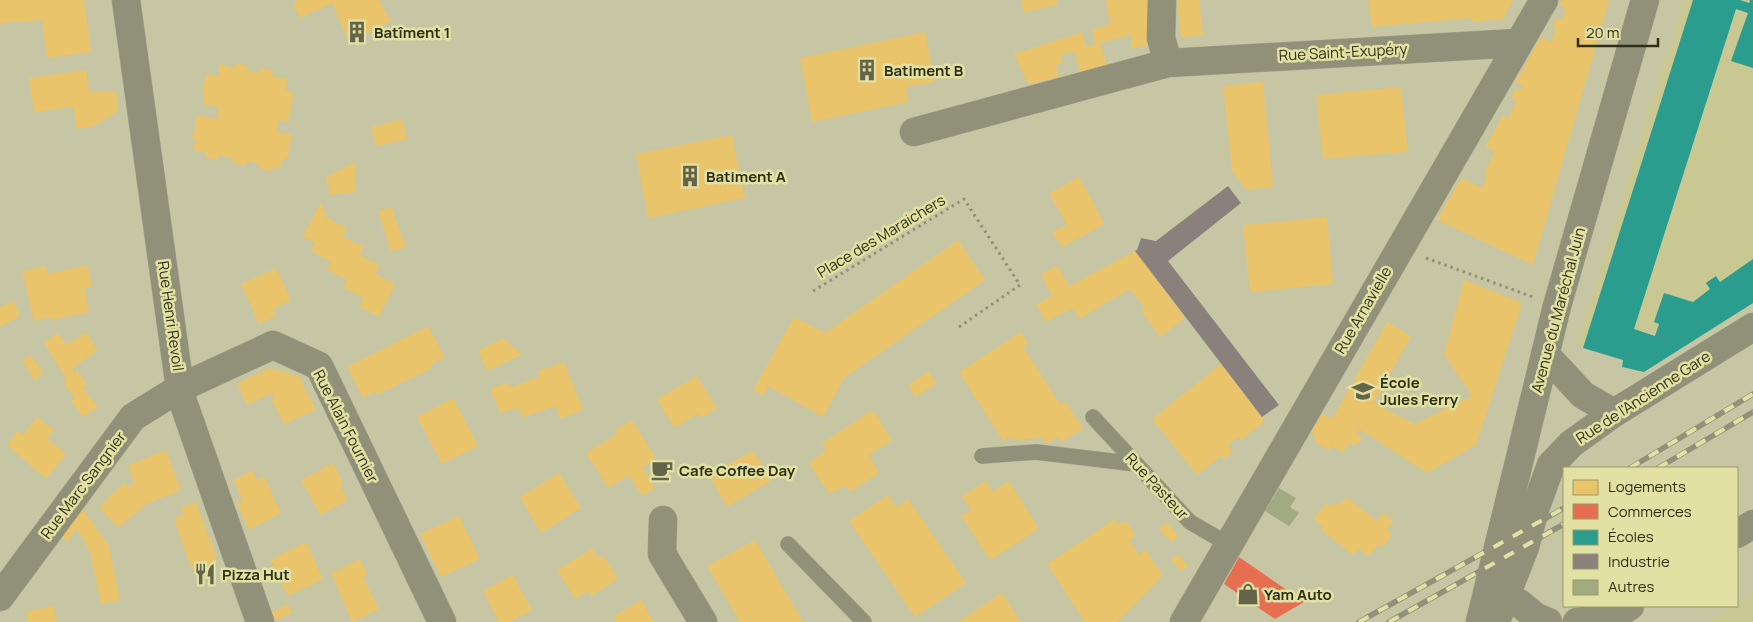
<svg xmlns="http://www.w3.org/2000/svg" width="1753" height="622" font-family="Manrope,sans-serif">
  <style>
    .built { fill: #c9c892 }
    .homes { fill: #e9c46a }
    .shops { fill: #e76f51 }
    .schools { fill: #2a9d8f }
    .industry { fill: #8a817c }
    .building { fill: #a2aa82 }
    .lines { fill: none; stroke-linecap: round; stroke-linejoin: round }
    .service-casing { stroke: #a6a58a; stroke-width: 16 }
    .minor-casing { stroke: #a6a58a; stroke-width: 29 }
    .tertiary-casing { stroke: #a6a58a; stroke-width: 29 }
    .path { stroke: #91907a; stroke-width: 3; stroke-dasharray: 2.5 4; stroke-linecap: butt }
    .service { stroke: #919179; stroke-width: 15 }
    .minor { stroke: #919179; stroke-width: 28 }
    .tertiary { stroke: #919179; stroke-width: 28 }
    .rail-casing { stroke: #919078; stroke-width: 5.5 }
    .rail { stroke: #e2e1a3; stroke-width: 4; stroke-dasharray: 11; stroke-linecap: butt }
    .labels { text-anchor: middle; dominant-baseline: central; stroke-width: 5; stroke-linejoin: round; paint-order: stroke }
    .poi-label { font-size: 15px; font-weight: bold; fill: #2f2f16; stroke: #e2e1a3; text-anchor: start }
    .street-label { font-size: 15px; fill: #2f2f16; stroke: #e2e1a3 }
  </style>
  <rect width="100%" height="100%" fill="#c7c6a4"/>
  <path class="built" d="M1683,0H1753V303L1644,372L1622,367L1623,360L1576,346Z
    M1753,592V622H1707L1732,606H1737V602Z"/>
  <path class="homes" d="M0,0H84L91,52L47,58L42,20L0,23Z
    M295,0H379L391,21L349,43L332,3L300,18L293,5L296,3Z
    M1021,0H1057L1058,4L1024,13Z
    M1106,0H1150L1148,45L1131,49V35L1100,43L1107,65L1080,72L1074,51L1061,55L1063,63L1056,65L1059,77L1028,84L1014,54L1082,32L1086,47L1095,44L1092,30L1110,24Z
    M1177,0H1199L1203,35L1181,38Z
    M1368,0H1513L1503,19L1472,22V18L1372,27Z
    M1562,0H1609L1533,265L1437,220L1461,178L1482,188L1487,176L1484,174L1495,151L1485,147L1503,115L1509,118L1516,102L1512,98L1513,93L1515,90L1522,89L1523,86L1515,82L1541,37L1551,42L1555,31L1553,23L1555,20L1562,19L1566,9L1559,5Z
    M925,32L935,82L906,87L908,102L812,122L800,58Z
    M236,63L248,66L247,70L259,73L260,68L273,71L272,76L288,79L285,91L294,93L288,122L279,120L277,132L292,135L287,159L283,158L281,168L273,167L272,172L258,168L259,164L247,161L246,166L232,163L233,158L219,155L218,160L205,157V152L193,150L196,139H192L197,115L216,119L219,107L203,104L205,94L202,93L206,74L218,76L220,64L235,68Z
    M86,70L89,92H116L118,111L94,126L77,129L73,107L34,112L29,78Z
    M1263,82L1273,187L1246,190L1232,171L1223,86Z
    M1401,87L1408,152L1323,159L1316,95Z
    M402,119L407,139L376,146L371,127Z
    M732,135L745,198L648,218L636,154Z
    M355,162L356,192L330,195L326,177Z
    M1079,177L1105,224L1062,247L1052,232L1067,225L1049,193Z
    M321,202L327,218L347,228L343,237L364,247L359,255L380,265L375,274L395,284L379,317L359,307L364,298L343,288L347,280L327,270L331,262L311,251L315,243L303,236Z
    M391,207L406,247L391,252L378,211Z
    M1327,217L1333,284L1250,292L1243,225Z
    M958,240L985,280L844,378L823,417L768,386L764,396L753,390L794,317L825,333Z
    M1135,251L1185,318L1160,337L1141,311L1145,308L1130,289L1079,319L1072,308L1046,322L1036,304L1052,296L1041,274L1057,266L1069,286Z
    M87,265L92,287L84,288L89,312L51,320V317L34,321L22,271L46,266L47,274Z
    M276,268L291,300L273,309L276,316L259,324L241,284Z
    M1464,280L1522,303L1476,445L1427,473L1359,429L1356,434L1362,437L1355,446L1349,443L1343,453L1332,446L1329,451L1314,441L1316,436L1311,433L1322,413L1332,419L1387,322L1411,336L1389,376L1397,381V385L1386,382L1374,403L1414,424L1472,396L1444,354Z
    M14,301L20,316L0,327V307Z
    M428,326L445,358L431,364L432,368L377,395L375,391L363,398L347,367Z
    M86,332L98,351L72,368L75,374L78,371L87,384L83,388L98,407L83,417L71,401L75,398L63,382L67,380L44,343L58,333L67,345Z
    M1021,332L1028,344L1023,347L1060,404L1065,401L1083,428L1061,442L1057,437L1047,444L1043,438L1010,440L1009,437L1003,441L959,372Z
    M503,338L522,355L487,371L478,351Z
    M31,355L43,373L35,381L22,360Z
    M564,362L583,410L560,419L556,406L522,418L519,407L500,413L490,389L508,382L510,388L540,376L538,371Z
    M1221,364L1265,421L1241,440L1238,437L1228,445L1233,452L1224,459L1221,456L1197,475L1152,419Z
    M270,368L299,376L316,410L284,424L272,401L275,396L270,394L247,405L237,383Z
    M929,371L936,384L915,397L908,385Z
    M697,376L717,408L701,418L699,413L674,428L657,399Z
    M453,398L478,446L442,464L417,417Z
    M873,410L892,440L869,455L879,473L850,492L845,486L829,494L809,463L826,451L822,443Z
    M37,417L54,430L47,438L66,454L46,479L7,445L17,431L23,435Z
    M632,420L656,459L643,467L655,488L642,496L629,475L608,488L586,453L617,434L615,430Z
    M166,450L181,490L146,504L118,528L99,507L124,483L128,487L134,482L128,465Z
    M753,451L772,480L727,507L709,475Z
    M333,463L343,482L340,485L348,500L320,515L301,480Z
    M252,470L257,480L264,476L281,513L249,530L237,504L243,500L233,480Z
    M559,473L581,508L541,533L520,497Z
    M986,481L992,492L1009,481L1039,529L990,560L961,516L971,510L962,496Z
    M888,495L896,507L908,499L966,583L915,617L849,521Z
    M1346,497L1377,521L1383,513L1393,521L1387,530L1392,535L1383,547L1379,544L1369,556L1359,549L1353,555L1321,530L1323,527L1313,519L1326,503L1331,506L1335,503L1339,506Z
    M196,502L217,559L211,565L191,568L174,519L183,515L181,507Z
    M80,505L109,546L120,600L101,604L90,552L77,529L67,541L58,534Z
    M459,516L480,559L441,577L420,534Z
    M1115,519L1119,525L1126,520L1136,536L1129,540L1139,555L1146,550L1163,576L1156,580L1157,582L1117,622H1085L1047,564Z
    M1167,522L1178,536L1171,542L1159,529Z
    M755,540L803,622H740L707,566Z
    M306,542L323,579L288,596L270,560Z
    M593,548L597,558L603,555L618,579L591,596L588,591L575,599L557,570Z
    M1178,554L1188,566L1180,571L1171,559Z
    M360,559L368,575L363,577L379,609L352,622L331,573Z
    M513,575L532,610L509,622H499L483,591Z
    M1002,593L1021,622H958Z
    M641,600L654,622H617L614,616Z
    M288,604L292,613L274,621L270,613Z
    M53,605L57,622H28L26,612Z"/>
  <path class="shops" d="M1239,557L1304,602L1275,619L1224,584Z"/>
  <path class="schools" d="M1693,0H1740L1749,3L1750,0H1753V68L1731,61L1748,13L1736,9L1634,329L1655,336L1659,324L1654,322L1664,293L1693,302L1710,289L1706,283L1716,276L1720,282L1753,259V303L1644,372L1622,367L1623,360L1583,348Z"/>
  <path class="industry" d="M1228,186L1241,203L1168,261L1279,405L1262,417L1135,251L1137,250L1141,238L1156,241Z"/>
  <path class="building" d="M1279,488L1296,498L1290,507L1299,513L1289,526L1265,511Z"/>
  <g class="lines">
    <g class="service-casing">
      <path id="service" d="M1093,417L1190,522L1228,544
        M982,456L1036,452L1136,464
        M788,544L864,622"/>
    </g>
    <g class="minor-casing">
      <path id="minor" d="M126,0L181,396L260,622
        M1162,0L1161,38L1168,63
        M914,132L1168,63L1517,43
        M663,520L662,554L703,622
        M0,597L133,417L180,388L273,345L319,366L442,622"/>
    </g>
    <g class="tertiary-casing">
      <path id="tertiary" d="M1545,354L1583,395L1614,413
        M1737,534L1753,524
        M1519,603L1536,617L1548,622
        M1496,621L1525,547L1535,509L1551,465L1571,444L1614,413L1753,327
        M1184,622L1544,0
        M1480,622L1557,306L1645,0
        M1577,622L1616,615L1630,606"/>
    </g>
    <path class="path" d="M1426,258L1533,297
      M813,291L964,199L1020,285L959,327"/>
    <use href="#service" class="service"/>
    <use href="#minor" class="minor"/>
    <use href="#tertiary" class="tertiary"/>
    <g class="rail-casing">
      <path id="rail" d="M1630,468L1753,394
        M1658,468L1753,412
        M1359,622L1564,508
        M1389,622L1564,524"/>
    </g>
    <use href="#rail" class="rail"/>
  </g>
  <defs>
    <g id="building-bare" transform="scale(1.725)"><path d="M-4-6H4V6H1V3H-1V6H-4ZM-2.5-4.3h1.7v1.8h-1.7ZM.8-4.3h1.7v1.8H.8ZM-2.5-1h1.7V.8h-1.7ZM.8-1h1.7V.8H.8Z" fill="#646448" stroke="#e2e1a3" stroke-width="2.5" paint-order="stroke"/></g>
    <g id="school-bare" transform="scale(1.725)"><path d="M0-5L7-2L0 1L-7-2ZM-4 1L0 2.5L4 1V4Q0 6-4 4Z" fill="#646448" stroke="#e2e1a3" stroke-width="2.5" paint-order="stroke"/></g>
    <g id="cafe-bare" transform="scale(1.725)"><path d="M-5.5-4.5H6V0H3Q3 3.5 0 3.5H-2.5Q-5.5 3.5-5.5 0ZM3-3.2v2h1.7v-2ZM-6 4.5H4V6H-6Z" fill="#646448" stroke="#e2e1a3" stroke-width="2.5" paint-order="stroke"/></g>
    <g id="restaurant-bare" transform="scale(1.725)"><path d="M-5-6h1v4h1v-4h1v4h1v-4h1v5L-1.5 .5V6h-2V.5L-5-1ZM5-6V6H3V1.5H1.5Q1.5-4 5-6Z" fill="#646448" stroke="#e2e1a3" stroke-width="2.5" paint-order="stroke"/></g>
    <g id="shop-bare" transform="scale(1.725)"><path d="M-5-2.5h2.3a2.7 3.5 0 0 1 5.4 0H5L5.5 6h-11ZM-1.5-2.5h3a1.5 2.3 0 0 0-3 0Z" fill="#646448" stroke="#e2e1a3" stroke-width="2.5" paint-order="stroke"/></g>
  </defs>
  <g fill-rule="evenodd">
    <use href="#building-bare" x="357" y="32"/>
    <use href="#building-bare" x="867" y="70"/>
    <use href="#building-bare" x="690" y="176"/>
    <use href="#school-bare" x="1363" y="391"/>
    <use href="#cafe-bare" x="662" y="470"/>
    <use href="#restaurant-bare" x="205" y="574"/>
    <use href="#shop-bare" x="1248" y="594"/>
  </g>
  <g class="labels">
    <g class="poi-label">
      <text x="374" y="32">Batîment 1</text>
      <text x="884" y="70">Batiment B</text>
      <text x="706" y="176">Batiment A</text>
      <text x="1380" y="382">École<tspan x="1380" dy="17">Jules Ferry</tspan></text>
      <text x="679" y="470">Cafe Coffee Day</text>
      <text x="222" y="574">Pizza Hut</text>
      <text x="1264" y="594">Yam Auto</text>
    </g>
    <g class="street-label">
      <text transform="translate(1343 52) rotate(-3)">Rue Saint-Exupéry</text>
      <text transform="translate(881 236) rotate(-31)">Place des Maraichers</text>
      <text transform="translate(1363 310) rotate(-60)">Rue Arnavielle</text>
      <text transform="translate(1558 310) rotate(-75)">Avenue du Maréchal Juin</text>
      <text transform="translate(171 316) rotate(82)">Rue Henri Revoil</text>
      <text transform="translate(1643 397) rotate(-33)">Rue de l'Ancienne Gare</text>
      <text transform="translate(346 426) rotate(63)">Rue Alain Fournier</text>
      <text transform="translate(83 485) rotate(-53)">Rue Marc Sangnier</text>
      <text transform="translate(1157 486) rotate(47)">Rue Pasteur</text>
    </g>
  </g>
  <rect x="1563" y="467" width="175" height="140" fill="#e2e1a3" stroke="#9a9a6b"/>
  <rect x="1573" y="480" width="25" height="15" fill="#e9c46a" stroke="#9a9a6b"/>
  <text x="1608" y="492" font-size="15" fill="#2f2f16">Logements</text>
  <rect x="1573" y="504" width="25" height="15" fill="#e76f51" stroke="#9a9a6b"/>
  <text x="1608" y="517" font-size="15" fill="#2f2f16">Commerces</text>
  <rect x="1573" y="530" width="25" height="15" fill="#2a9d8f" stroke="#9a9a6b"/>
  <text x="1608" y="542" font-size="15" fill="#2f2f16">Écoles</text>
  <rect x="1573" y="554" width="25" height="15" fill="#8a817c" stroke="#9a9a6b"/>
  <text x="1608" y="567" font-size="15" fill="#2f2f16">Industrie</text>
  <rect x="1573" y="580" width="25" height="15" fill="#a2aa82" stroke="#9a9a6b"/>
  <text x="1608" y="592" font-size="15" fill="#2f2f16">Autres</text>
  <path d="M1578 38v8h80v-8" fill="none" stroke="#2f2f16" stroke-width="2.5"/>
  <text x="1586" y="38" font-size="15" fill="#2f2f16" stroke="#e2e1a3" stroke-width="4" paint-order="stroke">20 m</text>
</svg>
